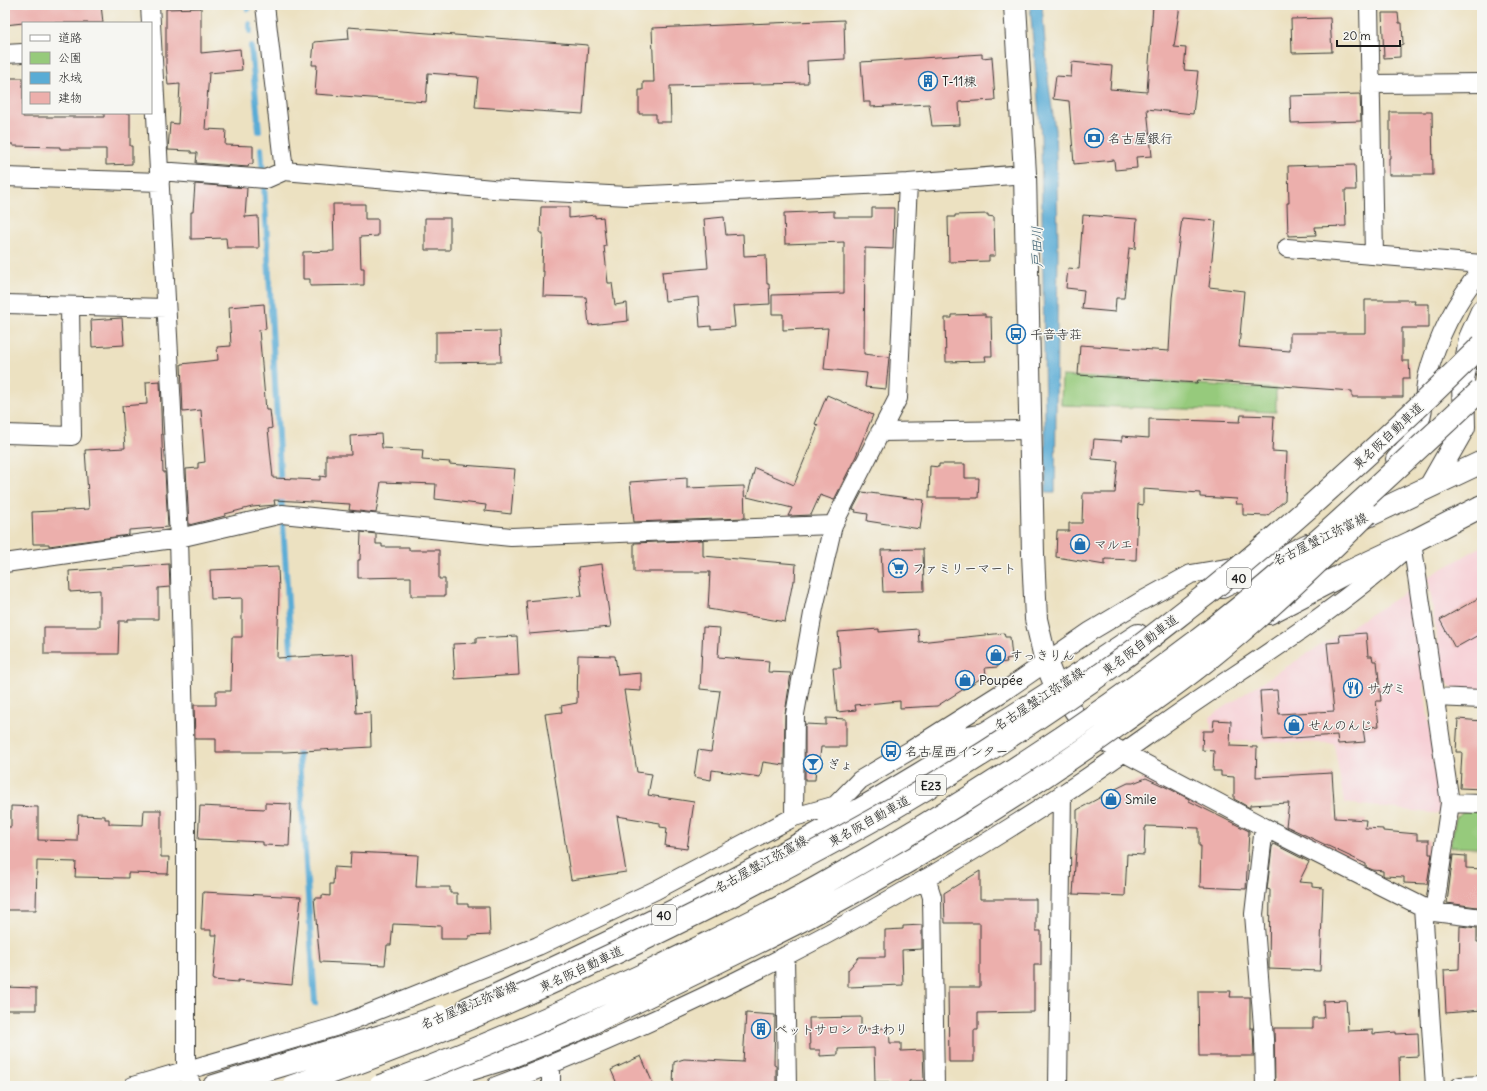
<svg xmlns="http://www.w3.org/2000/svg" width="1487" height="1091" font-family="Delius,'Klee One',sans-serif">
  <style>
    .built { fill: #f7cfd5 }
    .green { fill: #96ca7b; stroke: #59734c }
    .water { fill: #5aacd5; stroke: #3b6478 }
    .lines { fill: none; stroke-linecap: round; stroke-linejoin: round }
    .stream { stroke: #5aacd5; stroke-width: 6 }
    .building { fill: #ecafac }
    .minor-casing { stroke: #3b3a35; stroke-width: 20 }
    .tertiary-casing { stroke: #3b3a35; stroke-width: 24 }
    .primary-casing { stroke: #3b3a35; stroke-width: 24 }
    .motorway-casing { stroke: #3b3a35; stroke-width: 24 }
    .minor { stroke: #fff; stroke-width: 18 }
    .tertiary { stroke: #fff; stroke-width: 22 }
    .primary { stroke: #fff; stroke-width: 22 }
    .motorway { stroke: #fff; stroke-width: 22 }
    .motorway-bridge-casing { stroke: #3b3a35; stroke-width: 24; stroke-linecap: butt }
    .motorway-bridge { stroke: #fff; stroke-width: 22 }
    .labels { text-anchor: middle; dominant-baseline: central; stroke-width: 3; stroke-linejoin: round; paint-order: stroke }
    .shield { fill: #f6f6f2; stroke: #5d5d5c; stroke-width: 1 }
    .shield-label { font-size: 12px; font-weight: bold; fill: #1c1c1c }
    .poi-label { font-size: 13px; fill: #1c1c1c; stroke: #f6f6f2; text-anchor: start }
    .street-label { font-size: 13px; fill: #1c1c1c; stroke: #f6f6f2 }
    .water-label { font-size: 14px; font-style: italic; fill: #385d6f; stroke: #f6f6f2 }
  </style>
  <rect width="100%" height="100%" fill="#f6f6f2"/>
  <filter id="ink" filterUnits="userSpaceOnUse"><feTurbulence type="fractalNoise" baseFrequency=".025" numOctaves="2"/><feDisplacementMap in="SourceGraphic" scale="8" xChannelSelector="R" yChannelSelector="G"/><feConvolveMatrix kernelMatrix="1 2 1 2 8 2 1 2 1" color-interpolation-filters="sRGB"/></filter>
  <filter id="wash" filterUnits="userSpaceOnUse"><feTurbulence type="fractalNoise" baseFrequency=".012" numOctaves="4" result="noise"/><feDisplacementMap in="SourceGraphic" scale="16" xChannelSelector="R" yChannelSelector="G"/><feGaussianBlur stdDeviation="0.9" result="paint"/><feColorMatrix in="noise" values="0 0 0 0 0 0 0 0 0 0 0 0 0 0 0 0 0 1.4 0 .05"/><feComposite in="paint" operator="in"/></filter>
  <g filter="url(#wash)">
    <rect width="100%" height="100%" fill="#ece1c1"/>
    <path class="built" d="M1482,546V690L1452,688L1443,678L1428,577Z
      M1411,589L1441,814L1344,803L1334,743L1214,741L1210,717L1256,686Z"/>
    <path class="green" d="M1062,376L1276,389V412L1061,405Z
      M1463,811L1482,812V848L1450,847L1456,818Z"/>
    <path class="water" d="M1030,5H1042L1048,79L1055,130L1057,184L1058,248L1055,492H1046L1041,137Z"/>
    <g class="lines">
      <path class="stream" d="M247,5L248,9
        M249,24L250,31
        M251,46L259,131
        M261,149L263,175
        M264,184L282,508
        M283,525L292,664
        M298,743L315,1003"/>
    </g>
    <g id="blocks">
      <path class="building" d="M5,5H101L103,23H23L5,25Z
        M1153,5H1180L1174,47L1186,48L1184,70L1198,71L1193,114L1147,109L1152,156L1136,157L1137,168L1115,170L1114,160L1074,164L1069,101L1053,99L1056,76L1071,77L1072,62L1112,66L1110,89L1147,92Z
        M201,8V53L240,49L242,70L209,73L205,129L226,130L225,145L253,146V164H249L248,167L196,163L197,153H191V151L168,150L170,123L178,124L180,84L168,85L166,64V9Z
        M1382,13H1398L1399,23H1402L1403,44L1400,45V57L1384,58Z
        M1330,18L1332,52L1292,53L1291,19Z
        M844,20L845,59L807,61L808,83L670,86L671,122H656V114H639V90H643V82H654L652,28Z
        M348,27L588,45L583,114L475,107L478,77L428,73L426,102L315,94L317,65H312L314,42L349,39Z
        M982,54V58L992,57L995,100L959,102L960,125L932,126L929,104L870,107V102H864L861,62Z
        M5,78H23V117H104V113H130V146H132V164L106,165V149H60V147L13,146V144H5Z
        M1360,94L1361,121L1291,123L1290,96Z
        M1390,112H1432L1433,175H1389V158H1390Z
        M1319,165V166L1355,165L1356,190H1345L1346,226L1315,227L1316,235L1288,236L1287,203H1289L1288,166Z
        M195,184L247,188L245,217L258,216L259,248H227L226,238L191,239V212H193Z
        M333,204H365V219H378V236L360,237L361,268H364V285L310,286V279H303V252L334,251Z
        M541,207H569V218L595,215V218L603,217L606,246H604L608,283H612L615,305L627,303L628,321L589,325L586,297L543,296L544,271H542L543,233H540Z
        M872,208H894L893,249L865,248L864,354L889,357L886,389L865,387L867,373L824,369L828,328L783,330V314H772V295L844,293V242L785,244L784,213L834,211V217H872Z
        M988,214V216L994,217L995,256H989V261L949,262L948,217H955V215Z
        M1083,215L1137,219L1135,249L1129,248L1124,298H1116L1115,312L1082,309L1084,290L1066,288L1068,268L1079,269Z
        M724,217L726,235L743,234L744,256L766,255L767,284H769L770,304L733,306L735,327L711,329V326L700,327L698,297L665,301L662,272L708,268L704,219Z
        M425,218H450V250H425Z
        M1182,218L1216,221L1209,287L1244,291L1239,347L1290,351V333H1365V300H1415L1414,304H1429V328H1402V361H1409L1410,378H1403V397H1352V391L1198,380L1197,383L1166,381L1078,375L1080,345L1169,351L1172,298Z
        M264,304L266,329L259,330L266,410H270L272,428L268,429L273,478L320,480V476L326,477V455H351L350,436L381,434L382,448L423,450L422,460L450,462L449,464L515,469L511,514L485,511L486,505L435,499L436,484L381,482L376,513L349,510L350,504L274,500L275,505L252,507L225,514V516L189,525L186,469L198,468V463L205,462L201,410L183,412L181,364L218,360L217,347L231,346L229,307Z
        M985,314V317H991L992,356H985L986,361L946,362L945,318H952V315Z
        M122,318L124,345L92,347L91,320Z
        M500,331L501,362L436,363V332Z
        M160,381L163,472H165L168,527L129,530V535L49,546V544H33L32,512L89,509L85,450L125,448L122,406L147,404L146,382Z
        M827,395L873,415L856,456L834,500L820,495L811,515L790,516H788L792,508L747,497L755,468L794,485L817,429L816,428L818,425L815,424Z
        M1241,415L1274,416L1272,451L1287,452L1285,500L1267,516L1243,515V504H1236L1237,499L1200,497V493L1143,489V505L1138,504L1136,560L1105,559V565L1056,557L1057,531H1069V523H1082L1083,493H1115L1118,461L1092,459L1094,439L1122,441V436L1149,438V419L1240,422Z
        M939,464H965V478H979L978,498H929L930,466L939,467Z
        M687,478V488L744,486L745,518L634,522L630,482Z
        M862,492L924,500L920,529L867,521L868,514L855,512L856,510L853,509Z
        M361,532L376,534V544H382V547H409V550H439V579H445V596H411V577L358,578V560H360Z
        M703,540V556L796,564L795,581H793L785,622L708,609L710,572H634V543Z
        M923,549L924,591L883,592L881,550Z
        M169,564L170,587L158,588V619H128V621H119L118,654H44V627H100V590L70,592L69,571Z
        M602,564L611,627L529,634L526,601L582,596L578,567Z
        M278,567L279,591L277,658L353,654L356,713L370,712L371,747L286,752H216V739H195L194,705H216V691H231L232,637H242V598L211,599L210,570Z
        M1482,596V633L1455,648L1440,620Z
        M703,627L720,628L718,657L769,661L768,672L791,673L785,714L784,765L763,762L760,777L712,770L711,780L694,777L698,750L711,752L720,691L700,689Z
        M879,629V632L918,629L919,642L1004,633L1005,637H1010L1012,658L1006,659L1007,662L998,663V667L985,668L986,675L937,706L900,708V701L855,705L856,710L837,712L833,668H841L838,632Z
        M1366,633L1368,656H1372L1373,661H1377L1381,701H1376L1379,726L1363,728L1365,742L1338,744L1337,735L1263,740L1260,691L1277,690L1279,714L1334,711L1327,643L1340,642L1339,635Z
        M517,636L519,675L455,679L453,644L476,643V638Z
        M578,655L615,656L618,675L641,673V691L624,690L637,772L652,774L648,795L694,802L687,849L665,846L667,828L660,827V823L617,816L626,872L571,880L545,714L562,712L561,706L577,703Z
        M826,718L846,719V747H821L819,767L816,766L815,780H805V724L826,725Z
        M1458,719L1482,721V789L1460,788L1462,752H1456Z
        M1214,720L1231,721L1230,746L1257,747L1256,777L1332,773L1335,818L1366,820L1365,828L1383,829V831L1417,834V840H1429V854H1432L1427,884L1404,883V877L1384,876L1383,875V871L1373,870L1366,867V864L1286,826L1289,803L1250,805V808L1234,799V777L1221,776V771H1213L1214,751L1202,750L1203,731H1213Z
        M1146,778L1170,789L1189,799V801L1249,831L1246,889L1200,887L1201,846H1199V828L1146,826V828H1145L1144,855L1127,854L1125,896L1073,894L1078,823H1077V810L1101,797V796L1128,783H1133Z
        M265,803L291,804L289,846L263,845V842L198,839L200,806L265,809Z
        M11,806L38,807V840L77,841L78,815L105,816V819H109V824L143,825L144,810H161V857H169L168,874L128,873V878L75,877L76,862L37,861L36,910H5V827H11Z
        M1274,844L1309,862L1299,882L1312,883V887L1323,888L1320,971L1269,969L1270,890L1267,889L1272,847Z
        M351,852L418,855L416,887H450V893H457V904H468V907H489L490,935L469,936V939H441V926L393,924L391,945H387L385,965L320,962L314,898H322V895L330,896V884H333L334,867L350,868Z
        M1453,855L1466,856V868L1482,869V906L1477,907L1447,903Z
        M980,871V899H1036V931H1041V965H1034V1012L978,1013V1030H974V1062H949L948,987H980V923H945L944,893Z
        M203,892L301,897L292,985L238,980V982L213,980L217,935H211V930H201Z
        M922,925V949L902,950L903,985L848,987V970L859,957H885V930L903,929V926Z
        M1460,926L1477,928V942H1482V1010L1446,1013L1444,970L1459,969Z
        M5,987L36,988V1010H5Z
        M1198,991H1231L1230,997H1250V1028H1253L1254,1056H1199Z
        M1346,1000L1348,1031L1373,1030V1034L1396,1032V1034L1418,1033L1419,1056L1399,1057L1400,1086H1275L1274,1028H1313V1018H1324L1323,1001Z
        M746,1013L775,1015L774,1064L776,1065V1086H673L674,1062L684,1059L743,1062Z
        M861,1017V1029L889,1028L890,1043H901V1051L923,1050L924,1081H909V1086H890L889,1082H875L874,1048L838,1049V1055L820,1056V1050H810L809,1018Z
        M641,1056L654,1086H618L611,1070Z"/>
    </g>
  </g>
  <g filter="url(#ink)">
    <use href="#blocks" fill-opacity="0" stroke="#3b3a35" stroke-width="1"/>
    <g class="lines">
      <g class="minor-casing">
        <path id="minor" d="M150,5L179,538L186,801V1071L192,1086
          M265,5L284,171
          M1369,5L1374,255
          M5,54L23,53
          M1371,84L1482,83
          M159,171L266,179L284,171L493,189L628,196L908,183L1025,174
          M5,177L160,182
          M1287,248L1482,264
          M5,304L166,308
          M880,432L1030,430
          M5,434L72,436L70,306
          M1395,459C1406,448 1415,435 1420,421C1425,407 1424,392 1427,378C1437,338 1456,301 1482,269
          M1412,542L1450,803L1434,912
          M5,563L179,538L282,514L511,537L833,525
          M1058,689L1089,734L1264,827L1423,907L1434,912L1482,918
          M1435,697L1482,699
          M931,744L952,738L984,732
          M1450,803L1482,804
          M826,815L860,780L911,750L1003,692L1091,631L1138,603L1191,574L1244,565
          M794,817L795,714L814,608L833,525L898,398L908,183
          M1264,827L1254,914L1264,1039L1265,1086
          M926,878L932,897L935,1086
          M1423,907L1435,1086
          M785,956L787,1086
          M551,1065V1086
          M133,1086L338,1026L538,946L656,890L794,817L833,806
          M496,1086C694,1010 884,911 1061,795C1104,767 1146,736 1188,707C1261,657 1337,610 1403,551
          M1058,1086L1062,794
          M1460,1086L1482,1085"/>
      </g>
      <g class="tertiary-casing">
        <path id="tertiary" d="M1015,5L1025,174L1033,554L1036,619L1046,662L1057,689"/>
      </g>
      <g class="primary-casing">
        <path id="primary" d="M1351,524L1482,462
          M1222,587L1308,545
          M1269,613L1344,574L1412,542L1482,506
          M468,1008C544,973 620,938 695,900C848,822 994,730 1138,635
          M422,1086L460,1071"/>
      </g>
      <g class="motorway-casing">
        <path id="motorway" d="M1431,485L1464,427L1463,380L1470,338L1482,311
          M442,1078L510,1057L577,1030
          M214,1086L256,1073"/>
      </g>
      <use href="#minor" class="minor"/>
      <use href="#tertiary" class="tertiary"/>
      <use href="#primary" class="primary"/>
      <use href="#motorway" class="motorway"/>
      <g class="motorway-bridge-casing">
        <path id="motorway-bridge" d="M577,1030C654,993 732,956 808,917C916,860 1021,795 1120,724C1151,702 1183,680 1212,656C1267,612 1317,564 1367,514
          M256,1073L381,1036L440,1016
          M293,1086C443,1035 588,969 729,897C784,868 839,840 892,809C969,764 1045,715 1118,662C1149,640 1178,616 1208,593C1304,515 1394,432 1482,345
          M380,1086C473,1052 563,1012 653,970C710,942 768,915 823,884C953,811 1080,730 1198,640C1298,564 1388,476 1480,391"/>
      </g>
      <use href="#motorway-bridge" class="motorway-bridge"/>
    </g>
  </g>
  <defs>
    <g id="building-ring" transform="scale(1)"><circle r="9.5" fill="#f6f6f2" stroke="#1f6fb2" stroke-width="1.5"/><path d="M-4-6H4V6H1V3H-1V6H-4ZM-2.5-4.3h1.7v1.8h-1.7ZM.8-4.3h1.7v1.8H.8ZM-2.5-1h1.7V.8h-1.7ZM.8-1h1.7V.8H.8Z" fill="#1f6fb2"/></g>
    <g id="bank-ring" transform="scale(1)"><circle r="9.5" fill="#f6f6f2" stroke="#1f6fb2" stroke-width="1.5"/><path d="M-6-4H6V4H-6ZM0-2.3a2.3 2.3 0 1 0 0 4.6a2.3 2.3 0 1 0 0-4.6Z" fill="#1f6fb2"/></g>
    <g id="bus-ring" transform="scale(1)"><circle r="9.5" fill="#f6f6f2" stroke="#1f6fb2" stroke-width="1.5"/><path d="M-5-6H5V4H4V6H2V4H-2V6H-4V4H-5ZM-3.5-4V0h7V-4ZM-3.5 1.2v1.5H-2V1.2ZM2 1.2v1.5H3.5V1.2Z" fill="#1f6fb2"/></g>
    <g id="shop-ring" transform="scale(1)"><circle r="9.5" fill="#f6f6f2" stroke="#1f6fb2" stroke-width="1.5"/><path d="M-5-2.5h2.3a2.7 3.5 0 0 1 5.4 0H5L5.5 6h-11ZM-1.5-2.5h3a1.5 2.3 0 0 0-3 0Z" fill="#1f6fb2"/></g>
    <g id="supermarket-ring" transform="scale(1)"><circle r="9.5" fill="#f6f6f2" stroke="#1f6fb2" stroke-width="1.5"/><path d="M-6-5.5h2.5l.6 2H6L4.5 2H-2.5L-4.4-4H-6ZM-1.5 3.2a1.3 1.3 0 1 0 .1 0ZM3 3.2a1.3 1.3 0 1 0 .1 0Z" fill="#1f6fb2"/></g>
    <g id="restaurant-ring" transform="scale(1)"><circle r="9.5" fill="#f6f6f2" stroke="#1f6fb2" stroke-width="1.5"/><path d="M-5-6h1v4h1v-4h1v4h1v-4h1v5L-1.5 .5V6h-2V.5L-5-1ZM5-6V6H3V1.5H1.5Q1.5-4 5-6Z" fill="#1f6fb2"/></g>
    <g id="bar-ring" transform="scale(1)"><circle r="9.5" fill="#f6f6f2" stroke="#1f6fb2" stroke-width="1.5"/><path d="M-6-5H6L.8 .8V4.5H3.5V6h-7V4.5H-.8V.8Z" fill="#1f6fb2"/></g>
  </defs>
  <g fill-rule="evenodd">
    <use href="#building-ring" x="928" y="81"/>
    <use href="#bank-ring" x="1094" y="138"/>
    <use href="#bus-ring" x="1016" y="334"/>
    <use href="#shop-ring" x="1080" y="544"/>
    <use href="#supermarket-ring" x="898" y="568"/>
    <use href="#shop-ring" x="996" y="655"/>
    <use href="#shop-ring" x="965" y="680"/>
    <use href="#restaurant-ring" x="1353" y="688"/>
    <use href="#shop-ring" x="1294" y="725"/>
    <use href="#bus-ring" x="891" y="751"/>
    <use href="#bar-ring" x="813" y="764"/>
    <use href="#shop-ring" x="1111" y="799"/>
    <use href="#building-ring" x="761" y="1029"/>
  </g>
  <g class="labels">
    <g class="shield">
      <rect x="1227" y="568" width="24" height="20" rx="3"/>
      <rect x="916" y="775" width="30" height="20" rx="3"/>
      <rect x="652" y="905" width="24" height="20" rx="3"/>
    </g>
    <g class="shield-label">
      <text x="1239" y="578">40</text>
      <text x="931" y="785">E23</text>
      <text x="664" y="915">40</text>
    </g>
    <g class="poi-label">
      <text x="942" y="81">T-11棟</text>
      <text x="1108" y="138">名古屋銀行</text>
      <text x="1030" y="334">千音寺荘</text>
      <text x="1094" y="544">マルエ</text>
      <text x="912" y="568">ファミリーマート</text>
      <text x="1010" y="655">すっきりん</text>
      <text x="979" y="680">Poupée</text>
      <text x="1367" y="688">サガミ</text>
      <text x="1308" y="725">せんのんじ</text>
      <text x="905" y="751">名古屋西インター</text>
      <text x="827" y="764">ぎょ</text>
      <text x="1125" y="799">Smile</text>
      <text x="775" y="1029">ペットサロン ひまわり</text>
    </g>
    <g class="street-label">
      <text transform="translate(1388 436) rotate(-43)">東名阪自動車道</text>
      <text transform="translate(1320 539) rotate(-26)">名古屋蟹江弥富線</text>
      <text transform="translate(1140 645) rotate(-37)">東名阪自動車道</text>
      <text transform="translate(1039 699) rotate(-33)">名古屋蟹江弥富線</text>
      <text transform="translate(869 821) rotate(-29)">東名阪自動車道</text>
      <text transform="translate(761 864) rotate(-29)">名古屋蟹江弥富線</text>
      <text transform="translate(581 969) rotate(-25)">東名阪自動車道</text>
      <text transform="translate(469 1005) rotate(-23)">名古屋蟹江弥富線</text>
    </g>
    <g class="water-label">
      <text transform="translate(1037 247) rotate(-91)">戸田川</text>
    </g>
  </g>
  <rect width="1487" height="1091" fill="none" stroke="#f6f6f2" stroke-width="20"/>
  <rect x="22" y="22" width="130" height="92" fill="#f6f6f2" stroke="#9f9f9c"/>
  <rect x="30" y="35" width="20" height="6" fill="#ffffff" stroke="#9f9f9c"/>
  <text x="58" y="42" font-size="12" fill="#1c1c1c">道路</text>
  <rect x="30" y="52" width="20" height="12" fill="#96ca7b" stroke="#9f9f9c"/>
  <text x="58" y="62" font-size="12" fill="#1c1c1c">公園</text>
  <rect x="30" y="72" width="20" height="12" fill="#5aacd5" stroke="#9f9f9c"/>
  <text x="58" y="82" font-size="12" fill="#1c1c1c">水域</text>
  <rect x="30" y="92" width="20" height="12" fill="#ecafac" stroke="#9f9f9c"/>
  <text x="58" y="102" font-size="12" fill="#1c1c1c">建物</text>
  <path d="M1337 40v6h63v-6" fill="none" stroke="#1c1c1c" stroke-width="2"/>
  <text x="1343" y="40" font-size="12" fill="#1c1c1c" stroke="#f6f6f2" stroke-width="3" paint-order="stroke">20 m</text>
</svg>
